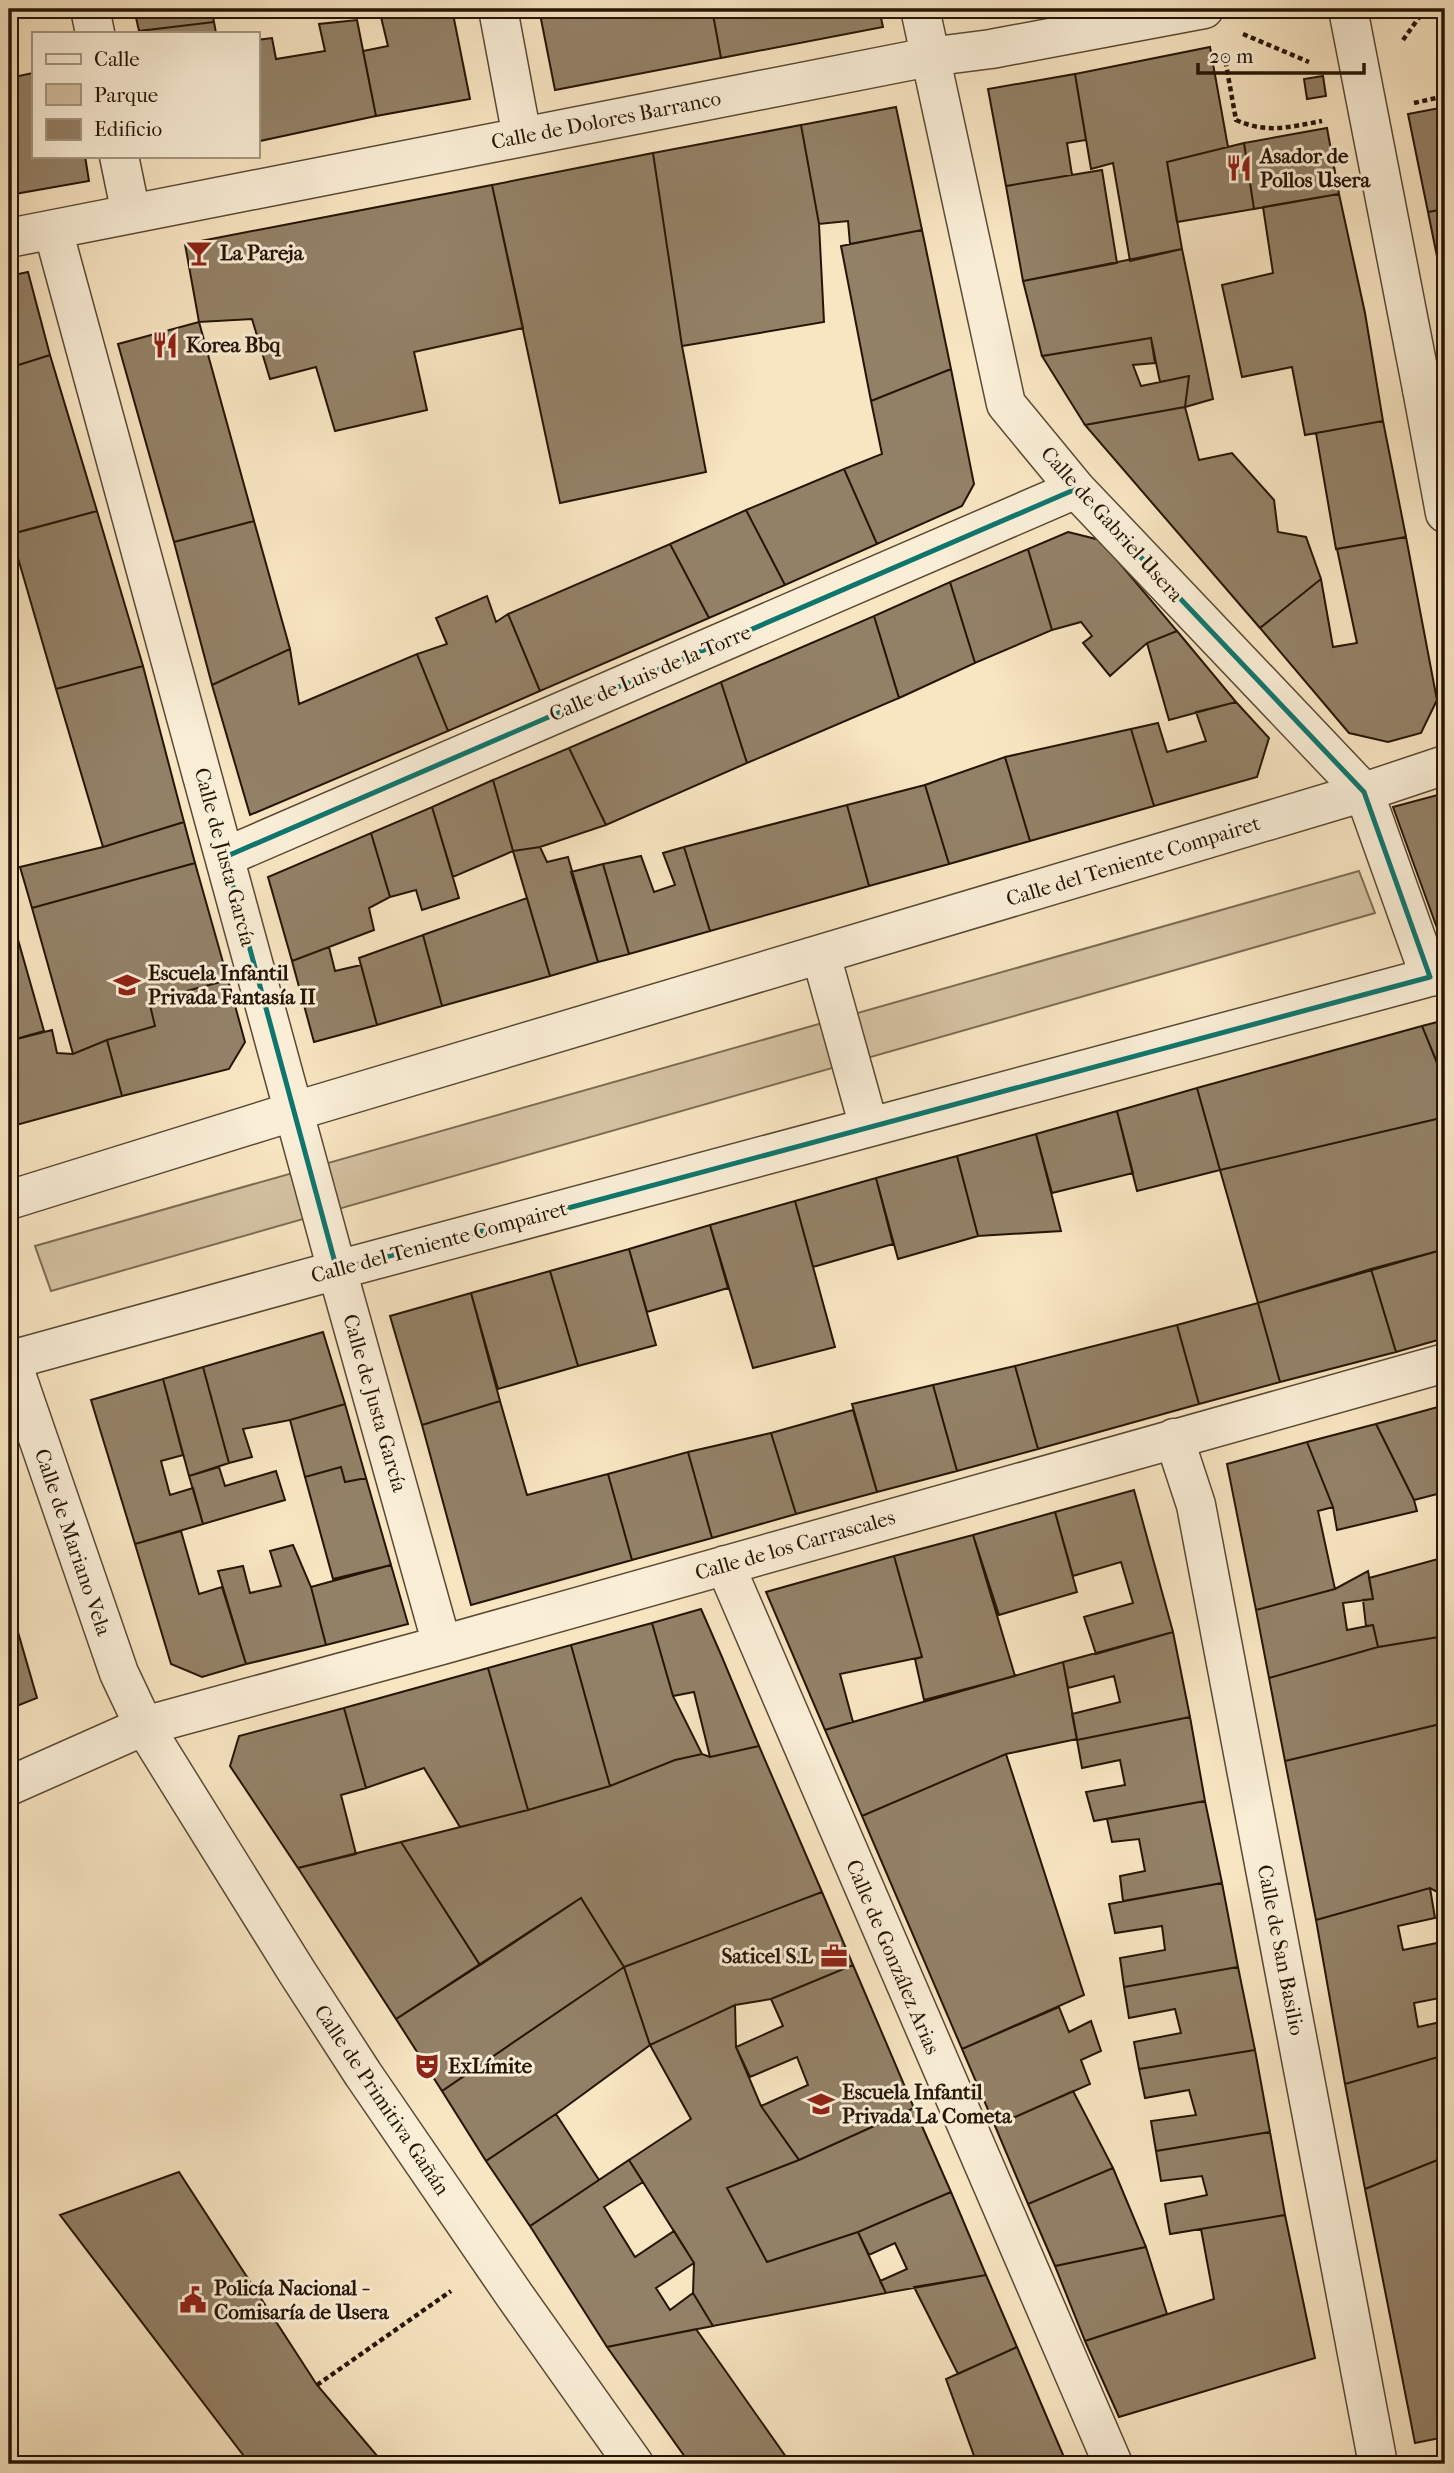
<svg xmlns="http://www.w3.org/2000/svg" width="1454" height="2473" font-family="'IM FELL French Canon',serif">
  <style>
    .green { fill: #d4c2a2; stroke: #7c6c54; stroke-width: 2 }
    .building { fill: #938167; stroke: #251505; stroke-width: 2 }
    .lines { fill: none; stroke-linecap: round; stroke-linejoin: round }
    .pedestrian-casing { stroke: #5a4934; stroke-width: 41 }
    .minor-casing { stroke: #5a4934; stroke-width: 41 }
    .path { stroke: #251505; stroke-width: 4.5; stroke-dasharray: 5 3.5; stroke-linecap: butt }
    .pedestrian { stroke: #faeed7; stroke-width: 38 }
    .minor { stroke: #faeed7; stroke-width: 38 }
    .marked { fill: none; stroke: #0f766e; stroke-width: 5; stroke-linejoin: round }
    .labels { text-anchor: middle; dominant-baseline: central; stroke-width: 6; stroke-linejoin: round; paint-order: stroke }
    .street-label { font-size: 21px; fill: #251505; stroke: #faeed7 }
    .poi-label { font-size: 21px; font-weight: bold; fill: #251505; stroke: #faeed7; text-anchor: start }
  </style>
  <rect width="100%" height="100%" fill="#f8e5c2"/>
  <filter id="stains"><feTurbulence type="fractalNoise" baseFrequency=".00286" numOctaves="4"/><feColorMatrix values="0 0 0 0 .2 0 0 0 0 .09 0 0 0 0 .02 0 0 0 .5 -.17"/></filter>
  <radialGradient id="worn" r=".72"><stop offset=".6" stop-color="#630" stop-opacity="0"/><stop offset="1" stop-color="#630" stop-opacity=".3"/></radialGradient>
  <path class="green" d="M1359,871L1375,913L51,1291L35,1246Z"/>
  <path class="building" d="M134,9H211L214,22L139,31Z
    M407,9H452L470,99L376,116L363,51L388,46L380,13Z
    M539,9H712L721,58L555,90Z
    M712,9H879L883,27L721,58Z
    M357,20L376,116L260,141L257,128V40L272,38L276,59L325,51L319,24Z
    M214,22L216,33H139V31Z
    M1210,47L1228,147L1167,162L1182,249L1130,261L1113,163L1091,169L1075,74Z
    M33,73V156H85L89,181L9,195V78Z
    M1075,74L1086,140L1067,143L1072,175L1006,186L988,89Z
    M1323,76L1326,96L1307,99L1304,79Z
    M896,107L922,230L850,244L848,221L819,224L801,125Z
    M1445,107V209L1428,212L1408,114Z
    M801,125L819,224L824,322L682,346L653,153Z
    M1327,128L1339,194L1254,209L1244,143Z
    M1244,143L1254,209L1177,222L1167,162Z
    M653,153L682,346L706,472L560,503L492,185Z
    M1102,170L1117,263L1023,281L1006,186Z
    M492,185L523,328L414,352L427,410L335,431L316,367L270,379L252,319L199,322L185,244Z
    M1339,194L1365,313L1383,421L1305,435L1292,367L1242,377L1222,285L1273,273L1263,207Z
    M1445,209V296L1428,212Z
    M922,230L951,369L871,401L841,246Z
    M1182,249L1213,399L1185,407L1189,376L1160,382L1151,338L1042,356L1023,281Z
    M28,272L50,355L9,368V276Z
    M199,322L254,521L174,542L118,344Z
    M1151,338L1155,363L1133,365L1141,386L1189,376L1185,407L1085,425L1042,356Z
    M50,355L97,511L16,533L9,504V368Z
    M951,369L974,484L962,506L877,544L844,469L882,454L871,401Z
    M1185,407L1199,460L1232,453L1274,500L1278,532L1306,537L1321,579L1260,628L1085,425Z
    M1383,421L1406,537L1336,549L1316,433Z
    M844,469L877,544L785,585L746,510Z
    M746,510L785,585L709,618L670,544Z
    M97,511L143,666L56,689L11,534Z
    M254,521L290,649L212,685L174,542Z
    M1068,532L1100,540L1177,631L1147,643L1110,676L1083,643L1092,636L1081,622L1052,630L1028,549Z
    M1406,537L1437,700L1421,733L1388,742L1349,733L1260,628L1321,579L1333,647L1357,643L1337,549Z
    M670,544L709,618L540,691L508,614Z
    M1028,549L1052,630L975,663L950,582Z
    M950,582L975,663L899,698L874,616Z
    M487,596L496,622L508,614L540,691L448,731L417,654L447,644L436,618Z
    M874,616L899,698L747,763L721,682Z
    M1177,631L1236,702L1169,720L1147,643Z
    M290,649L299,704L417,654L448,731L250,815L212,685Z
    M143,666L184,822L103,847L56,689Z
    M721,682L747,763L606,825L569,748Z
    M1236,702L1269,738L1257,777L1154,806L1131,729L1158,723L1167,752L1185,747L1206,741L1196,712Z
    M1131,729L1154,806L1030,841L1005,757Z
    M569,748L606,825L540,847L513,851L493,780Z
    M1005,757L1030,841L949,864L925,785Z
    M493,780L513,851L453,877L432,807Z
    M925,785L949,864L869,886L847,805Z
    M1445,793V950L1393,807Z
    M847,805L869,886L710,931L684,847Z
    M432,807L459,898L422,910L416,890L390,897L371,833Z
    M184,822L195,863L32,908L20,867L103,847Z
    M371,833L390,897L369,908L374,930L292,961L268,877Z
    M540,847L547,862L568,857L598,962L550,976L513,851Z
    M684,847L710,931L629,954L603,864L641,856L654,892L675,885L663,853Z
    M195,863L228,980L149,1001L155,1026L107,1040L73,1054L32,908Z
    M603,864L629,954L598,962L571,872Z
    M527,898L550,976L442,1006L423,935Z
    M9,908L44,1031L9,1041Z
    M423,935L442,1006L377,1025L359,958Z
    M329,947L335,971L361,965L377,1025L314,1042L292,961Z
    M228,980L245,1042L229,1069L122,1096L107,1040L155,1026L149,1001Z
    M1445,1020V1082L1422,1026Z
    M1422,1026L1445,1083V1117L1220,1170L1197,1088Z
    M52,1030L57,1053L73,1054L107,1040L122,1096L9,1127V1041Z
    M1197,1088L1220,1170L1137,1191L1117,1111Z
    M1117,1111L1133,1173L1052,1193L1036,1134Z
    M1445,1117V1249L1258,1303L1220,1170Z
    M1036,1134L1061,1231L978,1236L957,1156Z
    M957,1156L978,1236L898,1259L876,1178Z
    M876,1178L893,1244L813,1267L795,1201Z
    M795,1201L835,1347L753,1368L710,1225Z
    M710,1225L728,1288L647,1312L629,1249Z
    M629,1249L656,1345L578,1366L550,1271Z
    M1445,1249V1338L1396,1352L1371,1269Z
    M1371,1269L1396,1352L1280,1382L1258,1303Z
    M550,1271L578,1366L498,1389L471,1293Z
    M471,1293L500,1401L422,1425L390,1316Z
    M1258,1303L1280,1382L1199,1404L1177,1325Z
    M1177,1325L1199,1404L1038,1449L1015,1366Z
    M323,1332L345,1404L290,1420L243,1429L252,1457L229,1463L203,1367Z
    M1015,1366L1038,1449L957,1471L933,1385Z
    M203,1367L229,1463L189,1476L163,1379Z
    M163,1379L183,1455L161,1461L170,1495L193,1488L203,1524L135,1544L91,1400Z
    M933,1385L957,1471L877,1492L852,1404Z
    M500,1401L527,1495L608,1474L632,1560L471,1605L422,1425Z
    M345,1404L366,1478L345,1482L341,1467L305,1477L290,1420Z
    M1445,1405V1492L1414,1500L1376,1424Z
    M853,1410L877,1492L796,1514L771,1433Z
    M1376,1424L1414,1500L1417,1511L1337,1530L1333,1507L1307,1442Z
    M771,1433L796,1514L712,1538L688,1452Z
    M1307,1442L1333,1507L1318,1511L1335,1589L1256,1610L1227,1464Z
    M688,1452L712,1538L632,1560L608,1474Z
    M219,1467L225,1486L276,1471L285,1500L203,1524L189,1476Z
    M341,1467L345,1482L366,1478L391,1565L333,1579L305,1477Z
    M1134,1490L1173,1632L1096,1654L1084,1617L1133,1603L1121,1562L1073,1576L1055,1512Z
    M1055,1512L1077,1592L999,1615L973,1535Z
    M181,1531L199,1594L222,1587L246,1664L202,1677L171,1664L135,1544Z
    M973,1535L1015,1676L924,1700L915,1659L922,1657L894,1556Z
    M293,1545L311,1587L326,1645L246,1664L218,1571L243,1566L250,1593L281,1586L270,1551Z
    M894,1556L922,1657L840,1674L853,1722L825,1730L766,1592Z
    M1445,1557V1636L1378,1647L1373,1625L1366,1626L1363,1600L1373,1599L1369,1578Z
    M391,1565L408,1624L326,1645L311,1587Z
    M1368,1571L1373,1599L1343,1603L1347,1630L1373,1625L1378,1647L1269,1678L1256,1610L1335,1589Z
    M9,1601L37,1698L9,1709Z
    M701,1609L722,1657L759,1746L710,1757L694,1692L673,1696L652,1623Z
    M652,1623L673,1696L702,1754L675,1760L610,1786L571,1645Z
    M1173,1632L1190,1717L1077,1740L1072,1714L1120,1702L1114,1676L1068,1688L1063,1662Z
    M1445,1636V1723L1285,1761L1269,1678L1378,1647Z
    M571,1645L610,1786L528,1810L488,1668Z
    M1063,1662L1077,1739L1006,1754L862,1816L825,1730Z
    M488,1668L528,1810L460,1827L424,1768L366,1788L344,1708Z
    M344,1708L366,1788L341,1795L356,1854L298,1868L230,1766L239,1736Z
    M1190,1717L1205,1801L1094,1821L1086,1792L1125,1785L1120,1760L1082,1768L1077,1740Z
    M1444,1723L1445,1893L1441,1894L1430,1888L1316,1920L1285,1761Z
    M759,1746L822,1892L624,1967L581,1898L480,1965L401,1842L528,1810L610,1786L675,1760L702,1754L710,1757Z
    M1006,1754L1084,1995L962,2049L862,1816Z
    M1205,1801L1222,1883L1123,1901L1120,1876L1145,1871L1139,1839L1112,1842L1107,1819Z
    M401,1842L480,1965L396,2019L298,1868Z
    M1222,1883L1238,1967L1124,1987L1120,1958L1165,1950L1162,1926L1115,1933L1109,1904Z
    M1430,1888L1435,1918L1398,1926L1403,1950L1437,1943L1445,1981V1997L1414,2003L1418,2027L1445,2021V2055L1345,2084L1316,1920Z
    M822,1892L853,1965L771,1999L735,2005L650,2045L624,1967Z
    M581,1898L624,1967L442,2091L396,2019Z
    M853,1965L914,2108L799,2160L761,2106L808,2085L797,2057L750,2077L736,2047L783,2026L771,1999Z
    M624,1967L650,2045L556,2114L486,2161L442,2091Z
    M1238,1967L1255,2050L1139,2069L1134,2042L1181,2033L1175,2009L1129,2018L1124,1987Z
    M735,2005L736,2047L761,2106L799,2160L727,2188L767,2262L858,2232L886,2293L713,2326L693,2293L694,2263L629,2160L691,2119L650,2045Z
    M1059,2007L1069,2032L1091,2021L1101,2051L1081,2060L1090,2084L995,2126L962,2049Z
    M1255,2050L1270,2132L1156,2151L1151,2121L1196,2115L1189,2090L1145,2098L1139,2069Z
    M1445,2055V2157L1365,2189L1345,2084Z
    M1073,2091L1113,2168L1028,2204L995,2126Z
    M914,2108L951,2192L858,2232L767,2262L727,2188L799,2160Z
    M556,2114L599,2180L530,2226L486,2161Z
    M1270,2132L1285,2215L1170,2234L1165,2204L1207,2195L1202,2176L1161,2181L1156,2151Z
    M1445,2157V2437L1415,2443L1365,2189Z
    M629,2160L643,2182L604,2207L635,2257L674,2231L694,2263L656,2288L670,2310L693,2293L713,2326L607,2347L530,2226Z
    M1113,2168L1146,2247L1055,2266L1028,2204Z
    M179,2172L317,2385L384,2464H250L60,2215Z
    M951,2192L986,2275L886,2293L880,2281L907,2269L895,2243L869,2255L858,2232Z
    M1285,2215L1315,2358L1119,2417L1085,2341L1214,2299L1201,2229Z
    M1146,2247L1167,2314L1085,2341L1055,2266Z
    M986,2275L1017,2347L958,2374L914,2287Z
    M696,2329L791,2464H690L607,2347Z
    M1017,2347L1051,2427L1067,2464H977L946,2379Z"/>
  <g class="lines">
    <g class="pedestrian-casing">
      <path id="pedestrian" d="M1348,9L1422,389"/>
    </g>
    <g class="minor-casing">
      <path id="minor" d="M90,9L95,33
        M498,9L522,137
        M920,9L1006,404L1076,489L1364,792L1430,977
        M119,156L131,214
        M53,230L337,1270L442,1645
        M9,238L929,57L991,49L1204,9
        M1445,384L1422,389L1445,513
        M225,857L1076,489
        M821,955L869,1127
        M9,1200L295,1111L1364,792L1445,765
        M9,1354L119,1673L144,1726L297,1972L363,2074L515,2296L634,2464
        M11,1360L337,1270L1430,977L1445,975
        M1174,1438L1196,1505L1378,2464
        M725,1565L1113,2464
        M9,1786L144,1726L442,1645L1445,1363"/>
    </g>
    <path class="path" d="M1243,34L1309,62
      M1403,40L1425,9
      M1224,53L1236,120C1267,134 1289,127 1322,121
      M1414,103L1445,96
      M317,2385L451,2291"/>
    <use href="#pedestrian" class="pedestrian"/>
    <use href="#minor" class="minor"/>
  </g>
  <path class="marked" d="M1076,489L1364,792L1430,977L337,1270L225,857Z"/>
  <defs>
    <g id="restaurant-bare" transform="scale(2.1)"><path d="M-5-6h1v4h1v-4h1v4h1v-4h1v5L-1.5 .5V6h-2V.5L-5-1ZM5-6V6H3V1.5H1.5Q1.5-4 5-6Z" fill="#8f2418" stroke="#faeed7" stroke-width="2.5" paint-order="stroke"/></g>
    <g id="bar-bare" transform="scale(2.1)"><path d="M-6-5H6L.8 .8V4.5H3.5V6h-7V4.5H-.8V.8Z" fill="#8f2418" stroke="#faeed7" stroke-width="2.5" paint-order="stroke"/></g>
    <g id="school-bare" transform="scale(2.1)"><path d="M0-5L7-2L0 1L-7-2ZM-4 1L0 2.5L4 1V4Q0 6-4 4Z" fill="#8f2418" stroke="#faeed7" stroke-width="2.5" paint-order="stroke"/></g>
    <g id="office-bare" transform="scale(2.1)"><path d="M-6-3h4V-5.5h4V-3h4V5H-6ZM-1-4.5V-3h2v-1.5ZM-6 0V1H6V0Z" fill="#8f2418" stroke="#faeed7" stroke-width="2.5" paint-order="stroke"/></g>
    <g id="theatre-bare" transform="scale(2.1)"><path d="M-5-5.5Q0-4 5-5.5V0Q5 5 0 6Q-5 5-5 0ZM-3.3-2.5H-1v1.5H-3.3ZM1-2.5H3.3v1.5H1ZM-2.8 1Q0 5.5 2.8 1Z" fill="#8f2418" stroke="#faeed7" stroke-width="2.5" paint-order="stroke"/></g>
    <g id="civic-bare" transform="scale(2.1)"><path d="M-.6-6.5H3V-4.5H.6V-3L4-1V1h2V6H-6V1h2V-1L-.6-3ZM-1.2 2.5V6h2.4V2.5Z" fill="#8f2418" stroke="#faeed7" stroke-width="2.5" paint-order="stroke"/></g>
  </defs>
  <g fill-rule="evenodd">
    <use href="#restaurant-bare" x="1239" y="168"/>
    <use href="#bar-bare" x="199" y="253"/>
    <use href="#restaurant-bare" x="165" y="345"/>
    <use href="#school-bare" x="127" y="985"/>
    <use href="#office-bare" x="834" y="1956"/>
    <use href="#theatre-bare" x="427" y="2066"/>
    <use href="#school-bare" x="821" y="2104"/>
    <use href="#civic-bare" x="193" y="2300"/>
  </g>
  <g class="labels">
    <g class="street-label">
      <text transform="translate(606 120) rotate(-11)">Calle de Dolores Barranco</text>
      <text transform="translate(1112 524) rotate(48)">Calle de Gabriel Usera</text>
      <text transform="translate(650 673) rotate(-23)">Calle de Luis de la Torre</text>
      <text transform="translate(225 857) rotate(75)">Calle de Justa García</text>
      <text transform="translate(1133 861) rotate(-17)">Calle del Teniente Compairet</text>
      <text transform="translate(439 1242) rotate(-15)">Calle del Teniente Compairet</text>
      <text transform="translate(375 1403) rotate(74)">Calle de Justa García</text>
      <text transform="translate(73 1542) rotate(71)">Calle de Mariano Vela</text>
      <text transform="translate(795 1545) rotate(-16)">Calle de los Carrascales</text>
      <text transform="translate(1281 1950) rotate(79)">Calle de San Basilio</text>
      <text transform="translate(893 1957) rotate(67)">Calle de González Arias</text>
      <text transform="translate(382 2100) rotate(56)">Calle de Primitiva Gañán</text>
    </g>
    <g class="poi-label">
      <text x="1260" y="156">Asador de<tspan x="1260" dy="24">Pollos Usera</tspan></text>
      <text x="220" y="253">La Pareja</text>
      <text x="186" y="345">Korea Bbq</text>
      <text x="148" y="973">Escuela Infantil<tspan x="148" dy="24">Privada Fantasía II</tspan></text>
      <text x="813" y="1956" text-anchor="end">Saticel S.L</text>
      <text x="448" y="2066">ExLímite</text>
      <text x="842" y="2092">Escuela Infantil<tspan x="842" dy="24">Privada La Cometa</tspan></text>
      <text x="214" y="2288">Policía Nacional -<tspan x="214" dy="24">Comisaría de Usera</tspan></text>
    </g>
  </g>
  <rect width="1454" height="2473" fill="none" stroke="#f8e5c2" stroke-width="35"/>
  <rect x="10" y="10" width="1433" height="2452" fill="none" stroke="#251505" stroke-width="3.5"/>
  <rect x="18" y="18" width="1419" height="2438" fill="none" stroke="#251505" stroke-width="2"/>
  <rect x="32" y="32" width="228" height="126" fill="#faeed7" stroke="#a59783" stroke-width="2"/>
  <rect x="46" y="54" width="35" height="10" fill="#faeed7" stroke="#a59783" stroke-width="2"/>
  <text x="94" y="66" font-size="21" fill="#251505">Calle</text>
  <rect x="46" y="84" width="35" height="21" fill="#d4c2a2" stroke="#a59783" stroke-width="2"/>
  <text x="94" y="102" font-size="21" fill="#251505">Parque</text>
  <rect x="46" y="119" width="35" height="21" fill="#938167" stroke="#a59783" stroke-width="2"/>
  <text x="94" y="136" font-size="21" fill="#251505">Edificio</text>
  <path d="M1198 63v10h166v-10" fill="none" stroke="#251505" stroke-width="3.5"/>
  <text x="1209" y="63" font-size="21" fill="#251505" stroke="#faeed7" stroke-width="5" paint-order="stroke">20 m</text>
  <rect width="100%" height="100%" filter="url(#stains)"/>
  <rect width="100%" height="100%" fill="url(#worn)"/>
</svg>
